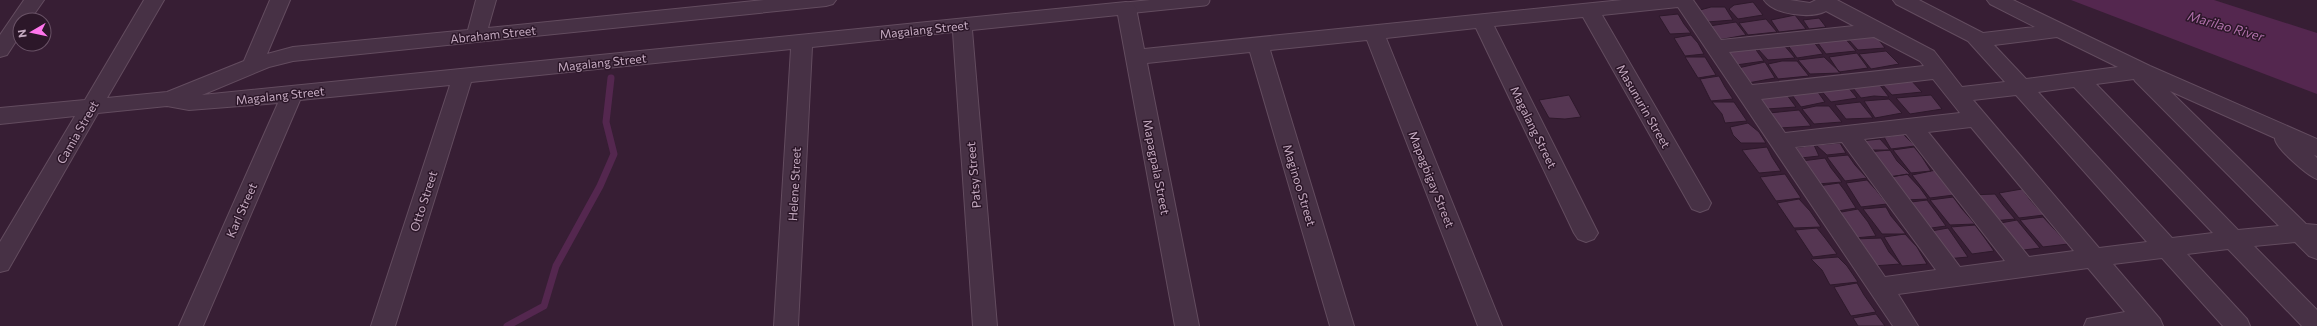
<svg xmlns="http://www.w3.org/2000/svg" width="2317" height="326" font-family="Commissioner,sans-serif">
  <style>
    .water { fill: #54274f }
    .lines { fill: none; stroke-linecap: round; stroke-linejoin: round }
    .stream { stroke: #54274f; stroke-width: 7 }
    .building { fill: #553652; stroke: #2e192b }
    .service-casing { stroke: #634c5f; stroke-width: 13 }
    .minor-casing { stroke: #634c5f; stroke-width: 2 }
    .service { stroke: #473145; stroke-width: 11 }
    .minor { fill: #473145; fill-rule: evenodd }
    .labels { text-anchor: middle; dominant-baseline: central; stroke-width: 3; stroke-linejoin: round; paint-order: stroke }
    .street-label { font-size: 12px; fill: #c5abc1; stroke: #2c1729 }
    .water-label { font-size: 13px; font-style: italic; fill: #b070aa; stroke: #2c1729 }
  </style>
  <rect width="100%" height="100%" fill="#371e34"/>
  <path class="water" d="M2071,0H2214L2317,33V94Z"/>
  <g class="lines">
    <path class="stream" d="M507,326L544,306L556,266L600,186L614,154L606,122L611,78"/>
  </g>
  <path class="building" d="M1753,2L1763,15L1738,19L1729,9L1734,5Z
    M1711,7H1725L1733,20L1707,22L1700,10Z
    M1678,14L1684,24L1691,33L1670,34L1659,16Z
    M1795,15L1806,29L1779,32L1771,20Z
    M1819,18L1826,27L1809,29L1803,20Z
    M1766,19L1777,32L1748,35L1739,23Z
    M1736,22L1746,35L1718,40L1709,26Z
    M1873,32L1885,48L1858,50L1847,38Z
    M1691,35L1698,43L1704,54L1685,56L1674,38Z
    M1843,36L1856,51L1826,54L1815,39Z
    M1813,41L1823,54L1797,58L1787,44Z
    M1783,44L1795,58L1768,60L1757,48Z
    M1754,47L1764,61L1736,65L1727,52Z
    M1886,51L1899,64L1871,69L1859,54Z
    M1857,53L1868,68L1839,72L1829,57Z
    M1685,57H1705L1716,75L1698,78Z
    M1824,57L1841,73L1810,74L1798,60Z
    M1782,61H1797L1809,76L1778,79L1768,64Z
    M1765,62L1775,78L1748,83L1738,68Z
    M1719,76L1725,87L1733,99L1711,101L1700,79Z
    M1909,78L1922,92L1892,95L1880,82Z
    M1876,80L1889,97L1874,96L1861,98L1849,83Z
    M1847,86L1857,98L1831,102L1819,88Z
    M1815,88L1825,102L1801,107L1789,91Z
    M1784,91L1796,107L1767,109L1757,94Z
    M1569,95L1581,117L1565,119L1549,118L1539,100Z
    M1931,95L1942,109L1910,114L1896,98Z
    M1889,99L1902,113L1875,118L1864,101Z
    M1712,102H1734L1747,121L1725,123L1722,114Z
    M1860,102L1873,118L1846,119L1835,105Z
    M1816,106H1829L1842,122L1814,124L1802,109Z
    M1799,110L1811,126L1780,128L1769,113Z
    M1748,123L1759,132L1766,143H1741L1733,135L1730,127Z
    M1903,134L1915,146L1891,149L1884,137Z
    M1880,139L1890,150H1868L1861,141Z
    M1840,143L1846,153L1827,155L1816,145Z
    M1814,145L1819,156L1801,158L1795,148Z
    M1767,147L1772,157L1781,171L1759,173L1742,150Z
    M1914,147L1922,157L1931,171L1911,173L1893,150Z
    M1890,150L1897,161L1910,174L1887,177L1868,152Z
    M1848,155L1855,165L1867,178L1845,181L1827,157Z
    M1825,158L1831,168L1842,182L1818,184L1802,161Z
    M1936,170L1954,195L1930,198L1912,175Z
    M1785,174L1801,198L1776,201L1760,177Z
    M1907,174L1920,188L1928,199L1904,200L1887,178Z
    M1867,180L1876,190L1887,204L1861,207L1846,183Z
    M1839,183L1845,191L1856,208L1838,211L1818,186Z
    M2022,189L2031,201L2044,215L2019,218L1999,193Z
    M1995,194L2003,205L2015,219L1992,221L1971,195Z
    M1953,197L1962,209L1975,224L1950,225L1930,200Z
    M1799,199L1810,211L1821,227L1794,228L1777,203Z
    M1927,200L1936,212L1946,226L1924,229L1903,203Z
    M1886,207L1891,216L1906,234H1882L1863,209Z
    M1858,209L1868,222L1876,236L1855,238L1836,213Z
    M2043,217L2068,244L2043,247L2020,220Z
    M2017,220L2040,248L2016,251L1995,224Z
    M1975,225L1984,237L1994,251L1972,254L1951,227Z
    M1817,228L1825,238L1837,254L1813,257L1795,230Z
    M1948,228L1957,241L1968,257L1946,259L1926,232Z
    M1905,234L1917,247L1927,264L1902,266L1884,237Z
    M1881,238L1889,252L1900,264L1873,266L1855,239Z
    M1838,257L1847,266L1858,282L1830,285L1822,270L1811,259Z
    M1857,283L1864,295L1876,312L1851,316L1834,287Z
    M1876,314L1885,326H1858L1853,318Z"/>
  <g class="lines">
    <g class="service-casing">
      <path id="service" d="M1126,8L1204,0"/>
    </g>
    <g class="minor-casing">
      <path id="minor" d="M24,0H44L30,20H20V35L7,55L0,57V35Z
        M144,0H164L107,98L167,92L244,61L270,0H290L267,54L293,47L468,30L476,0H496L488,28L764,0H836L833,4L826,6L293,61L269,67L202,95L1126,2L1133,4L1136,8L1144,49L1622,0H1693L1721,40L1854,26L1826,11C1811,19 1774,15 1764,0H1790L1810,3L1816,0H1837L1934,51L1962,87L2005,82L1968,41L1896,4L1893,0H1919L1983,33L2035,27L1990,4L1987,0H2013L2150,66L2317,139V156L2314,155L2317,158V179C2308,176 2274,147 2275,138L2170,91L2306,224L2317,225V259L2309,256L2295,242L2254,246L2317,310V326H2302L2228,249L2187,254L2247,319L2250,326H2223L2162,258L2113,264L2160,319L2163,326H2084L2087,319L2125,312L2088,268L1898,294L1918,326H1893L1678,7L1602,15L1711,203L1708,209L1700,212L1692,209L1583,17L1494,26L1598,233L1594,239L1586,242L1578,239L1574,233L1476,28L1386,38L1502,326H1478L1367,40L1270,50L1354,326H1330L1250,52L1147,63L1199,326H1175L1118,15L972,30L997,326H973L953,32L812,47L798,326H774L791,49L471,82L395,326H371L450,85L300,100L203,326H179L278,103L189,110L167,106L98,113L8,270L0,272V242L75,116L0,124V108L85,100ZM1874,37L1920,61L1924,66L1752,85L1729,52ZM2057,37L2118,67L2026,79L1994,45ZM1933,79L1960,113L1785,133L1761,99ZM2134,79L2135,81L2279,226L2238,230L2096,84ZM2074,87L2213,233L2172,238L2038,92ZM2016,95L2147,242L2099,248L1973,100ZM1971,127L2074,251L2029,257L1928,132ZM1906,134L2005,261L1960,267L1864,139ZM1842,142L1936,270L1885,277L1795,147Z"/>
    </g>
    <use href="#service" class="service"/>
    <use href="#minor" class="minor"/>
  </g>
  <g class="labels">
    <g class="street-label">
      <text transform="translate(924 29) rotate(-6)">Magalang Street</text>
      <text transform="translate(493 34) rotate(-6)">Abraham Street</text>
      <text transform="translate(602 62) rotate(-6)">Magalang Street</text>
      <text transform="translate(280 95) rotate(-6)">Magalang Street</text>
      <text transform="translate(1644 106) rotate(60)">Masunurin Street</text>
      <text transform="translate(1534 127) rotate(64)">Magalang Street</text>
      <text transform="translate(77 132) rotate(-60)">Camia Street</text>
      <text transform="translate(1157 167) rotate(79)">Mapagpala Street</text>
      <text transform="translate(973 175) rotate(-95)">Patsy Street</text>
      <text transform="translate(1432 179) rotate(68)">Mapagbigay Street</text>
      <text transform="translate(794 184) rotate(-87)">Helene Street</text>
      <text transform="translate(1300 185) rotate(73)">Maginoo Street</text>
      <text transform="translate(423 201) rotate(-72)">Otto Street</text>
      <text transform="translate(241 210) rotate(-66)">Karl Street</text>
    </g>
    <g class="water-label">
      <text transform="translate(2226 26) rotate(16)">Marilao River</text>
    </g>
  </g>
  <g transform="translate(32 32) rotate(261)"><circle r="19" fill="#2c1729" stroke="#695266"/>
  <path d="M0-3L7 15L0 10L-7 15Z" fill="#ff75ec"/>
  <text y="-6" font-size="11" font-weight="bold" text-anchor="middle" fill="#c5abc1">N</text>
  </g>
</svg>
